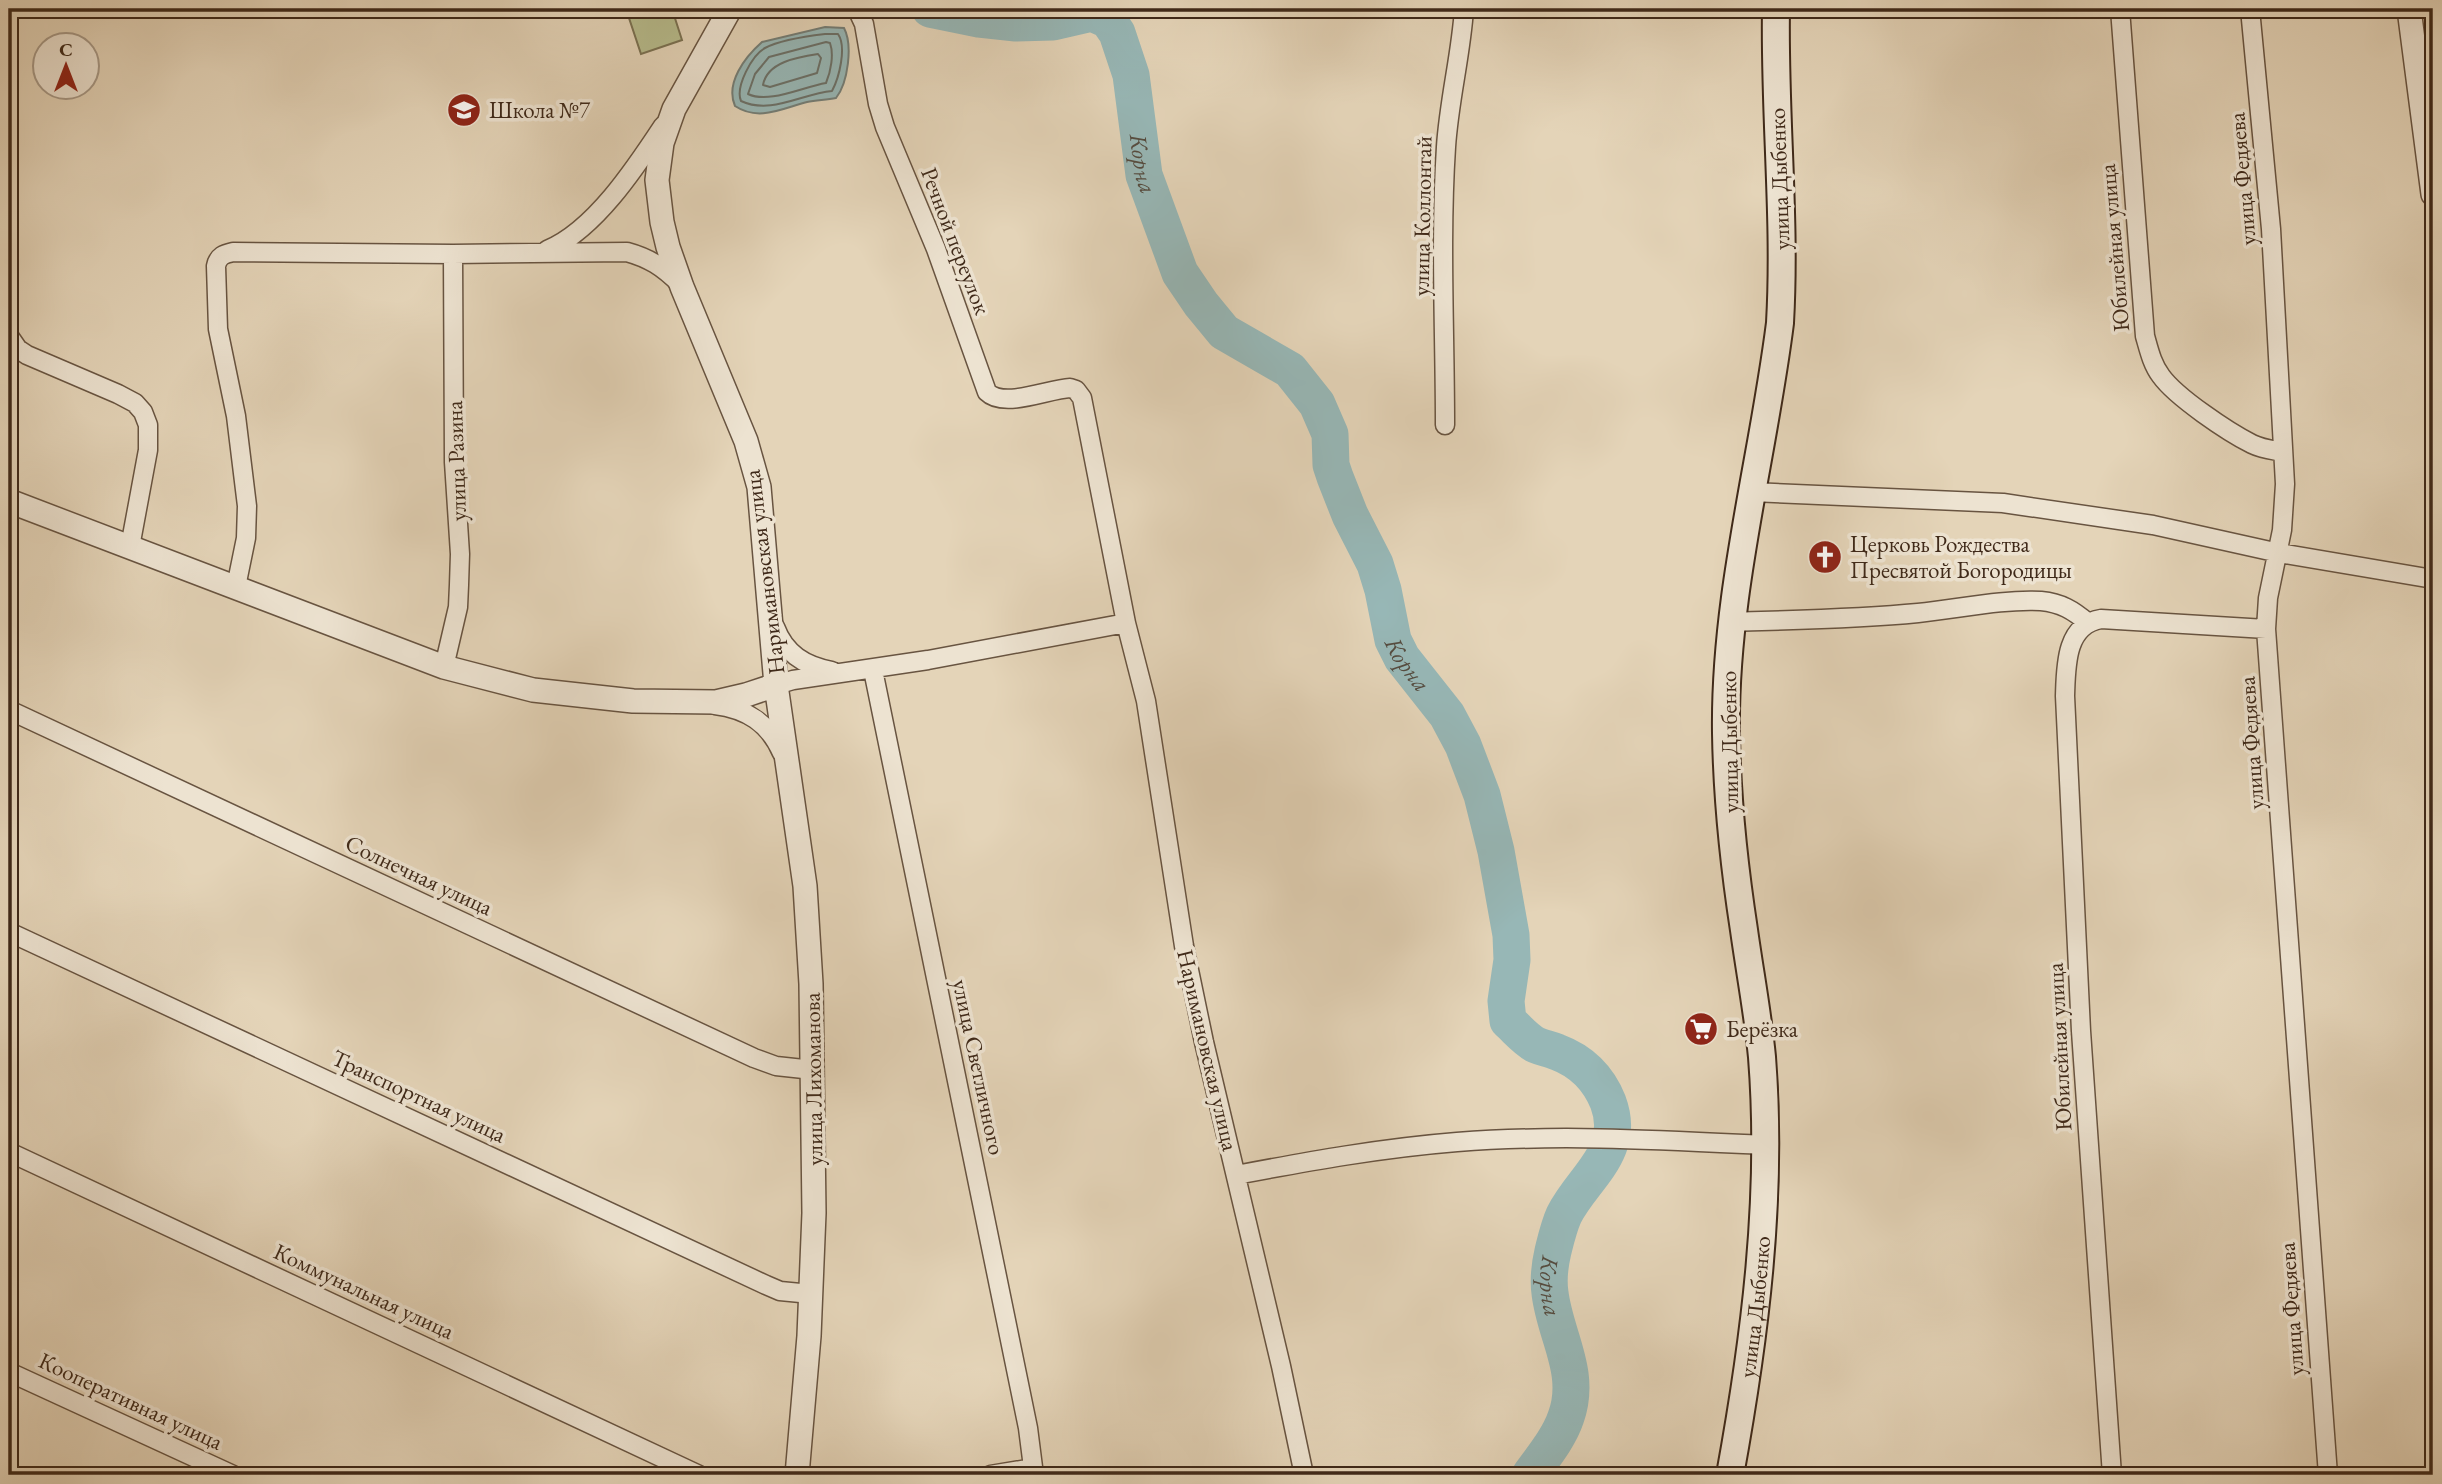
<svg xmlns="http://www.w3.org/2000/svg" width="2442" height="1484" font-family="'EB Garamond',serif">
  <style>
    .green { fill: #b7bc8d; stroke: #7b7253; stroke-width: 2 }
    .water { fill: #97b7b6; stroke: #747e77; stroke-width: 2 }
    .lines { fill: none; stroke-linecap: round; stroke-linejoin: round }
    .shore { stroke: #6b7068; stroke-width: 2 }
    .river { stroke: #97b7b6; stroke-width: 37 }
    .minor-casing { stroke: #685441; stroke-width: 21 }
    .tertiary-casing { stroke: #685441; stroke-width: 26 }
    .secondary-casing { stroke: #3f2919; stroke-width: 30 }
    .minor { stroke: #ede3d1; stroke-width: 18 }
    .tertiary { stroke: #ede3d1; stroke-width: 23 }
    .secondary { stroke: #ede3d1; stroke-width: 26 }
    .labels { text-anchor: middle; dominant-baseline: central; stroke-width: 7; stroke-linejoin: round; paint-order: stroke }
    .poi-label { font-size: 23px; fill: #3f2919; stroke: #ede3d1; text-anchor: start }
    .street-label { font-size: 23px; fill: #3f2919; stroke: #ede3d1 }
    .water-label { font-size: 24px; font-style: italic; fill: #554c40; stroke: #ede3d1 }
  </style>
  <rect width="100%" height="100%" fill="#e4d4b8"/>
  <filter id="stains"><feTurbulence type="fractalNoise" baseFrequency=".00286" numOctaves="4"/><feColorMatrix values="0 0 0 0 .2 0 0 0 0 .09 0 0 0 0 .02 0 0 0 .5 -.17"/></filter>
  <radialGradient id="worn" r=".72"><stop offset=".6" stop-color="#630" stop-opacity="0"/><stop offset="1" stop-color="#630" stop-opacity=".3"/></radialGradient>
  <path class="green" d="M626,9H672L682,40L641,54Z"/>
  <path class="water" d="M825,27L844,28C853,45 848,83 836,98C826,100 817,100 807,102C783,108 759,122 735,106C725,83 745,57 762,42Z"/>
  <g class="lines">
    <path class="shore" d="M825,34H838C847,47 839,78 832,91C801,94 771,115 741,101C735,87 752,55 765,48C780,40 808,36 825,34Z
      M826,42L830,43C834,54 831,71 826,83C802,87 769,104 748,94L755,74L769,57Z
      M818,54L821,58L817,73L770,87L763,85C767,62 798,57 818,54Z"/>
    <path class="river" id="s1" d="M930,9L979,19L1016,23L1053,22L1092,13L1108,20L1117,33L1131,75L1144,175L1180,273L1201,304L1224,332L1290,370L1317,404L1330,434L1331,465L1335,477L1350,515L1375,564L1383,590L1393,640L1402,658L1447,715L1463,745L1482,795L1496,851L1511,935L1512,960L1506,1001L1508,1021C1517,1029 1526,1040 1536,1045C1543,1048 1550,1049 1557,1052C1581,1061 1598,1077 1608,1102C1627,1152 1583,1177 1564,1215C1559,1226 1556,1239 1553,1251C1550,1264 1548,1279 1550,1293C1555,1336 1582,1372 1566,1417C1559,1438 1543,1457 1530,1475"/>
    <g class="minor-casing">
      <path id="minor" d="M857,9L864,24L878,104L885,127L936,249L987,392C1004,409 1048,389 1070,388L1076,390L1082,398L1126,623
        M2120,9L2145,336C2149,350 2152,364 2161,376C2176,397 2228,432 2252,444C2262,449 2273,450 2283,452
        M2250,9L2271,229L2285,484L2282,530L2268,598L2266,629L2328,1475
        M547,250C594,231 636,167 663,126
        M9,336L18,349L27,355L118,394L135,403L143,412L148,425V450L130,547
        M1445,425C1445,332 1440,239 1446,147C1449,100 1461,55 1464,9
        M1752,492L2003,503L2153,525L2279,553L2433,579
        M236,587L246,538L247,506L236,416L218,329L216,266C218,256 224,254 233,252L453,254L627,252C649,258 663,267 680,284
        M1731,622C1794,620 1856,619 1918,613C1959,609 2000,599 2041,601C2061,603 2073,610 2088,623
        M775,627C785,654 805,666 832,671
        M444,667L458,607L459,585L460,554L454,462L453,254
        M873,670L1028,1428L1034,1475
        M776,685L793,680L928,660L1126,623L1146,701L1184,946L1204,1042L1281,1366L1304,1475
        M715,705C747,709 769,723 782,753
        M9,710L754,1058L776,1066L813,1070
        M9,932L766,1285L780,1291L811,1294
        M9,1152L699,1475
        M1236,1175C1310,1161 1382,1148 1457,1142C1560,1134 1662,1140 1765,1145
        M9,1372L233,1475
        M990,1475L1033,1468
        M2112,1475L2081,1031L2065,696C2066,667 2065,625 2101,619L2266,629"/>
    </g>
    <g class="tertiary-casing">
      <path id="tertiary" d="M730,9L674,109L662,143L657,180L662,222L668,247L682,287L746,441L759,487L776,685L805,886L811,984L814,1213L809,1336L797,1475
        M2409,9L2433,194
        M9,501L444,667L533,690L633,701L716,702L746,695L776,685"/>
    </g>
    <g class="secondary-casing">
      <g id="secondary">
        <path id="s2" d="M1730,1475C1755,1338 1773,1197 1762,1057C1758,1015 1750,973 1744,930C1734,865 1727,799 1726,733C1724,594 1763,459 1780,323C1786,218 1774,113 1776,9"/>
      </g>
    </g>
    <use href="#minor" class="minor"/>
    <use href="#tertiary" class="tertiary"/>
    <use href="#secondary" class="secondary"/>
  </g>
  <defs>
    <g id="school-disc" transform="scale(1.75)"><circle r="9.5" fill="#8f2418" stroke="#ede3d1"/><path d="M0-5L7-2L0 1L-7-2ZM-4 1L0 2.5L4 1V4Q0 6-4 4Z" fill="#fff"/></g>
    <g id="church-disc" transform="scale(1.75)"><circle r="9.5" fill="#8f2418" stroke="#ede3d1"/><path d="M-1.2-6h2.4v3.5h3.3v2.4h-3.3V6h-2.4V-.1h-3.3v-2.4h3.3Z" fill="#fff"/></g>
    <g id="supermarket-disc" transform="scale(1.75)"><circle r="9.5" fill="#8f2418" stroke="#ede3d1"/><path d="M-6-5.5h2.5l.6 2H6L4.5 2H-2.5L-4.4-4H-6ZM-1.5 3.2a1.3 1.3 0 1 0 .1 0ZM3 3.2a1.3 1.3 0 1 0 .1 0Z" fill="#fff"/></g>
  </defs>
  <g fill-rule="evenodd">
    <use href="#school-disc" x="464" y="110"/>
    <use href="#church-disc" x="1825" y="557"/>
    <use href="#supermarket-disc" x="1701" y="1029"/>
  </g>
  <g class="labels">
    <g class="poi-label">
      <text x="489" y="110">Школа №7</text>
      <text x="1850" y="544">Церковь Рождества<tspan x="1850" dy="26">Пресвятой Богородицы</tspan></text>
      <text x="1726" y="1029">Берёзка</text>
    </g>
    <g class="street-label">
      <text transform="translate(1779 179) rotate(-92)">улица Дыбенко</text>
      <text transform="translate(2242 179) rotate(-95)">улица Федяева</text>
      <text transform="translate(1422 216) rotate(-89)">улица Коллонтай</text>
      <text transform="translate(956 241) rotate(69)">Речной переулок</text>
      <text transform="translate(2114 248) rotate(-95)">Юбилейная улица</text>
      <text transform="translate(456 461) rotate(-92)">улица Разина</text>
      <text transform="translate(764 572) rotate(-97)">Наримановская улица</text>
      <text transform="translate(1729 742) rotate(-91)">улица Дыбенко</text>
      <text transform="translate(2251 743) rotate(-94)">улица Федяева</text>
      <text transform="translate(419 875) rotate(25)">Солнечная улица</text>
      <text transform="translate(2059 1047) rotate(-93)">Юбилейная улица</text>
      <text transform="translate(1208 1050) rotate(77)">Наримановская улица</text>
      <text transform="translate(979 1067) rotate(78)">улица Светличного</text>
      <text transform="translate(813 1079) rotate(-91)">улица Лихоманова</text>
      <text transform="translate(419 1096) rotate(25)">Транспортная улица</text>
      <text transform="translate(364 1291) rotate(25)">Коммунальная улица</text>
      <text stroke="none"><textPath href="#s2" startOffset="170">улица Дыбенко</textPath></text>
      <text transform="translate(2291 1309) rotate(-94)">улица Федяева</text>
      <text transform="translate(131 1401) rotate(25)">Кооперативная улица</text>
    </g>
    <g class="water-label">
      <text stroke="none"><textPath href="#s1" startOffset="331">Корна</textPath></text>
      <text stroke="none"><textPath href="#s1" startOffset="919">Корна</textPath></text>
      <text stroke="none"><textPath href="#s1" startOffset="1634">Корна</textPath></text>
    </g>
  </g>
  <rect width="2442" height="1484" fill="none" stroke="#e4d4b8" stroke-width="35"/>
  <rect x="10" y="10" width="2421" height="1463" fill="none" stroke="#3f2919" stroke-width="3.5"/>
  <rect x="18" y="18" width="2407" height="1449" fill="none" stroke="#3f2919" stroke-width="2"/>
  <g transform="translate(66 66)"><circle r="33" fill="#ede3d1" stroke="#a79987" stroke-width="2"/>
  <path d="M0-5L12 26L0 18L-12 26Z" fill="#8f2418"/>
  <text y="-10" font-size="19" font-weight="bold" text-anchor="middle" fill="#3f2919">С</text>
  </g>
  <rect width="100%" height="100%" filter="url(#stains)"/>
  <rect width="100%" height="100%" fill="url(#worn)"/>
</svg>
